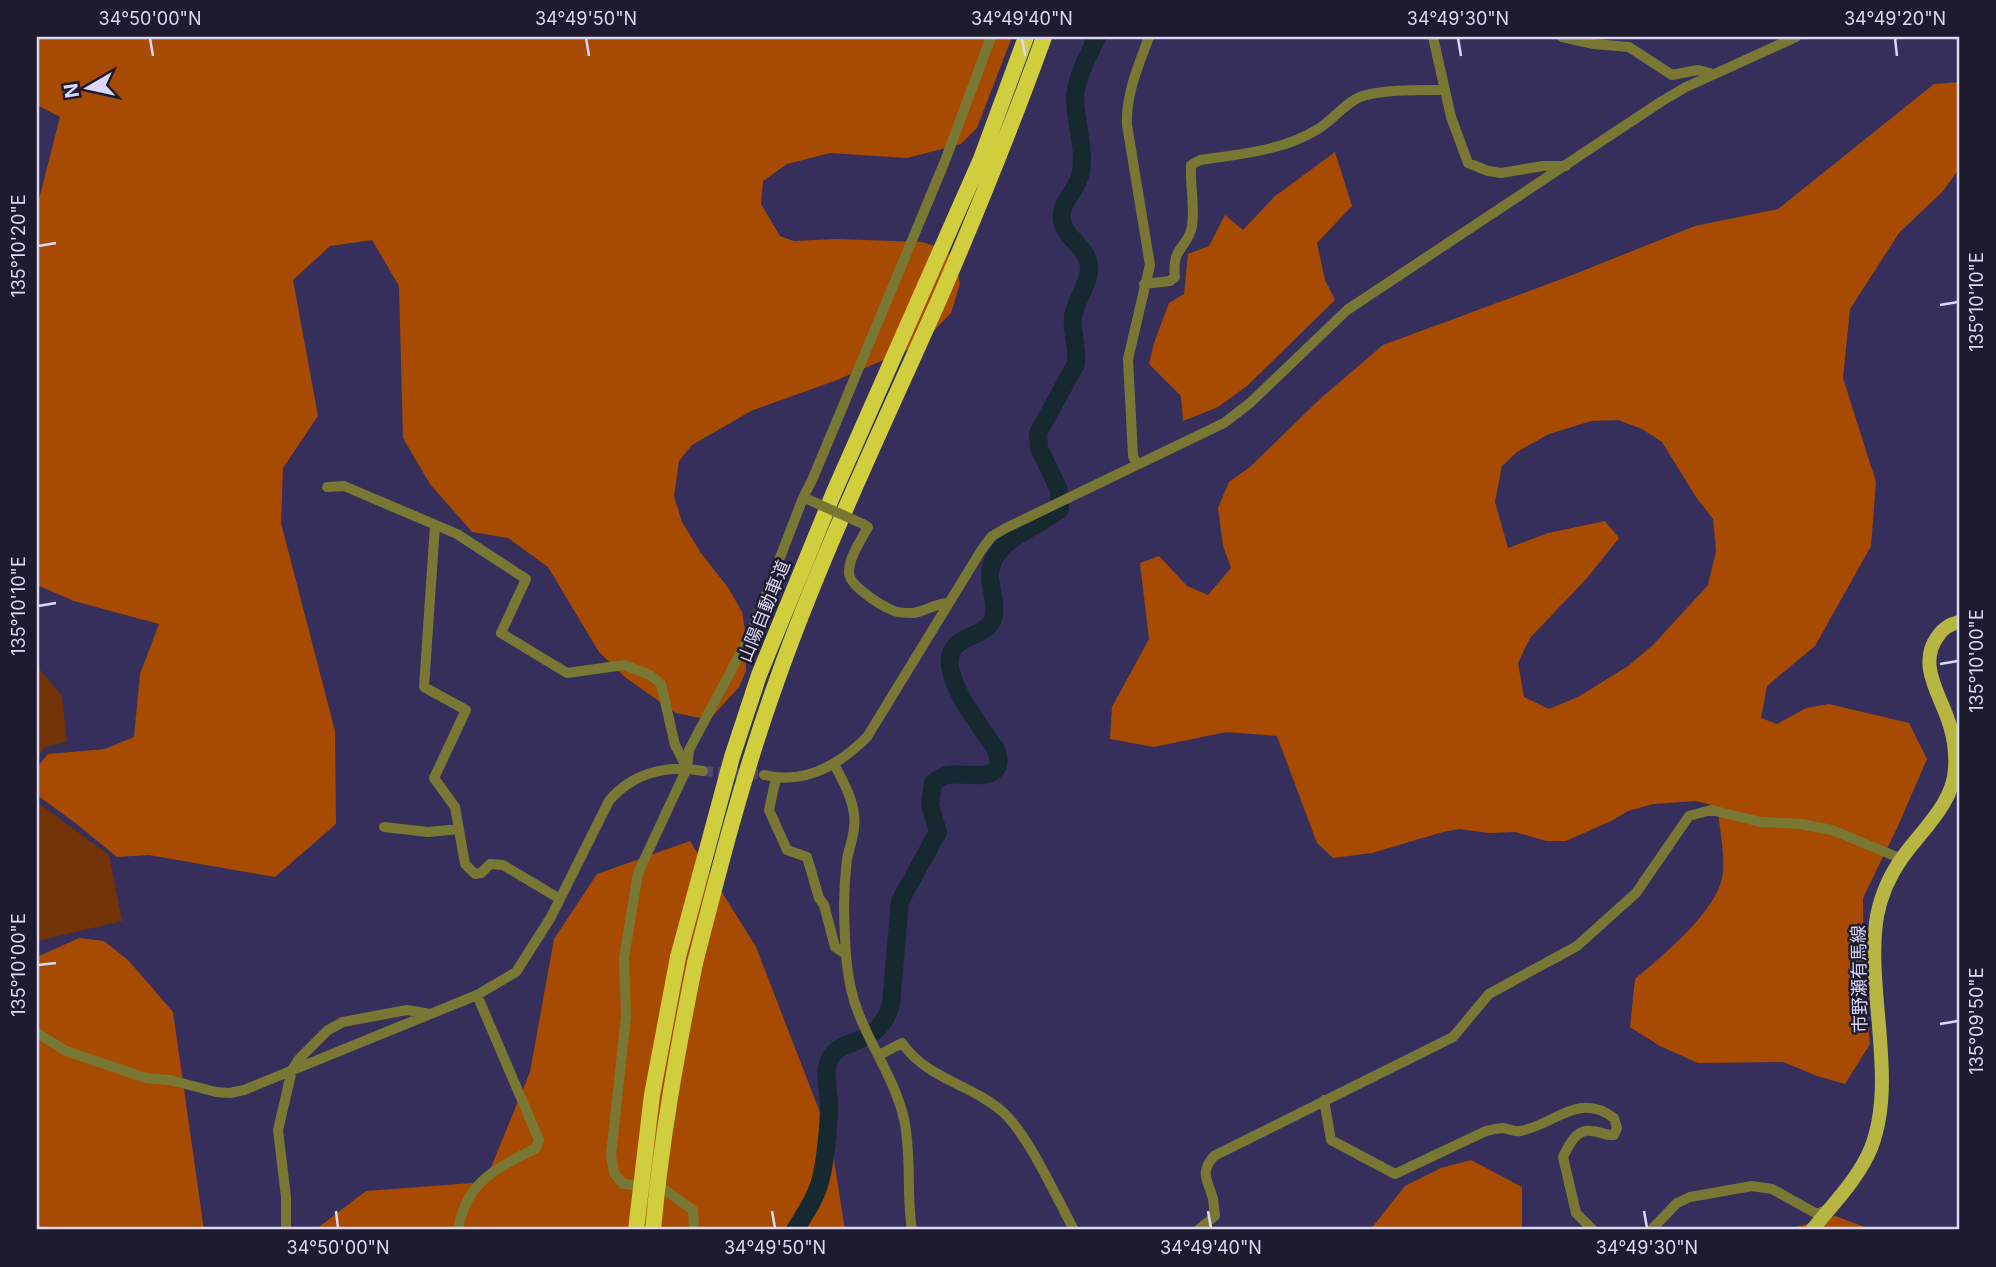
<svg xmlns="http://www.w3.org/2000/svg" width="1996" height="1267" font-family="Inter,'Noto Sans JP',sans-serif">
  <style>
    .green { fill: #723306 }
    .forest { fill: #a84b02; fill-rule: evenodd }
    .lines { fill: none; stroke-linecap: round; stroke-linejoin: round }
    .river { stroke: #162830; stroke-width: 18 }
    .minor-tunnel { stroke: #4f4872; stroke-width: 10; stroke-dasharray: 10 5; stroke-linecap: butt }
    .minor { stroke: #787834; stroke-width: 10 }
    .major { stroke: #b7b642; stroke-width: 14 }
    .highway { stroke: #d0ce3c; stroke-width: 16 }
    .minor-bridge { stroke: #787834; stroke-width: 10 }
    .highway-bridge { stroke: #d0ce3c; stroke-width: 16 }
    .ticks { fill: none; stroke: #dad8f4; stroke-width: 2.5 }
    .labels { text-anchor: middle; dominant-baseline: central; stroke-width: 5; stroke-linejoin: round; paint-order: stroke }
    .street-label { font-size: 18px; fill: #dad8f4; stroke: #1e1b2f }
    .neatline { fill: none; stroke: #dad8f4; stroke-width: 2.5 }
    .ticks-label { font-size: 18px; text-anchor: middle; fill: #dad8f4 }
  </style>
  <rect width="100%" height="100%" fill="#362f5b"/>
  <path class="green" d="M37,666L62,696L67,742L45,747L37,758Z
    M37,802L109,855L122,921L37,941Z"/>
  <path class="forest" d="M37,37H1012L977,128L961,144L907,158L830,153L787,164L763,181L761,204L780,236L794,241L836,239L922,242L947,250L957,269L960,284L951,313L921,344L837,380L751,411L692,445L679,461L674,496L682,522L701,553L729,589L742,612L745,631L746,671L739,687L709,720L676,713L626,678L599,652L548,567L508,538L472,532L430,484L403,438L399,286L372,240L330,246L293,280L318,416L283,468L281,523L335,731L336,824L275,877L149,855L117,857L74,822L37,795V767L48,754L105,749L134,737L140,674L159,624L74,601L37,585V207L60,117L37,105Z
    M1959,82V169L1943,191L1899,233L1850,309L1843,378L1876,482L1871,546L1815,646L1767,686L1761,718L1777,724L1806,708L1829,704L1909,723L1927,759L1898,826L1863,898V975L1870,1044L1845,1084L1817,1076L1783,1062L1698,1063L1660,1046L1630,1027L1635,979C1662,956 1715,913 1722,878C1726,863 1720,829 1718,813L1711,805L1696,801L1653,804L1628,811L1611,821L1566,841H1546L1515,832L1489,833L1459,829L1443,832L1372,853L1333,858L1317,843L1277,736L1226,732L1154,747L1110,739L1112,707L1149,639L1140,563L1159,556L1187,586L1208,595L1231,568L1223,546L1218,508L1229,482L1250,467L1321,398L1383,345L1567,277L1695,226L1778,209L1934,84ZM1618,420L1642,429L1662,442L1696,497L1713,519L1716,551L1708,585L1653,645L1628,666L1578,697L1549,709L1524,697L1518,663L1530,638L1587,578L1619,538L1605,521L1548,533L1508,548L1495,502L1502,466L1517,452L1549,434L1591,421Z
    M1335,152L1352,206L1317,243L1325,280L1335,300L1247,386L1218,407L1183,421L1181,396L1149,364L1154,343L1169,303L1184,294L1188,254L1209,246L1225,215L1243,230L1274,197Z
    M690,841L756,947L831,1141L845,1230H315L366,1191L485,1182L530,1072L554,939L597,874Z
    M79,938L104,941L128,960L173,1012L204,1230H37V957Z
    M1471,1160L1522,1187V1230H1370L1405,1186L1441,1168Z
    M1835,1216L1873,1230H1786Z"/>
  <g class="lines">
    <path class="river" d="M795,1230C804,1215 815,1200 820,1182C825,1165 829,1125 829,1106C829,1093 824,1076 828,1063C837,1034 877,1052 891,1004L900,901L938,832L930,805L933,783C937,780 942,776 948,775C966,772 1009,786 996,749C982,729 937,673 953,649C962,635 984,636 992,621C998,609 991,590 990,578C988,540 1037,529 1060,509L1059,490L1039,448L1038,433L1076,364C1078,348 1071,331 1073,316C1076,300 1091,281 1089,265C1086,245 1065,239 1062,220C1059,202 1079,189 1081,172C1085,146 1075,123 1075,97C1076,78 1089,54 1097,37"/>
    <path class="minor-tunnel" d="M703,771L764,775"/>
    <path class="minor" d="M1433,37L1451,117L1468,163L1488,171L1501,173L1543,166H1566
      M1562,37L1594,44L1629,47L1672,75L1698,70L1713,74
      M1144,284L1170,281L1175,277C1171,246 1188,249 1192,226C1195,207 1190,185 1191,165L1200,160C1240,154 1283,151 1318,129C1333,120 1345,103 1360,97C1380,89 1423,90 1445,90
      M1137,465L1133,456L1128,359L1150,265L1127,125C1126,93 1138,67 1149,37
      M327,487L344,486L457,534L526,579L501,633L567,673L624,665L650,675L661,684L675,745L687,768
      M863,524L868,527C861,540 849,557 849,572C848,585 880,605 892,610C897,613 907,613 913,613C926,611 936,603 949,603
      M435,525L424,687L466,710L434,778L455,807L465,864L475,874L481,873L490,864L503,865L560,899
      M834,764C844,783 857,805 854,828C853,839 849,849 847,859C845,875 844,892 844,907C845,942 845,979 858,1012C872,1049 895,1080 904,1119C912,1156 906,1193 912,1230
      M764,775C804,785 839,765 867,737L982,549L992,536L1006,528L1224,423L1250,403L1347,310L1662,101L1686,87L1796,37
      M776,778L769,810L787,850L807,857L819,898L824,905L835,947L846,954
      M384,827L428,832L459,829
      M37,1033L66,1051L146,1078L170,1080L216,1092L230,1093L244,1090L477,995L516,972L551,917L609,801C632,773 668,764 703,771
      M879,1055L902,1043C928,1080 972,1084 1004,1113C1030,1138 1056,1197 1074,1230
      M1324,1100L1331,1140L1395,1174L1486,1131C1491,1130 1498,1128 1503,1128C1509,1129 1514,1132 1520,1131C1555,1125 1578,1091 1614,1118L1617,1128L1614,1135C1605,1136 1600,1131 1591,1131C1576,1129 1569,1145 1563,1157L1576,1213L1593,1230
      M286,1230V1197L278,1130L292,1070L299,1059L328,1030L343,1022L407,1010L430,1014
      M458,1230C466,1181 496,1169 536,1148L539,1140L477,995
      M694,1230L693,1210L662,1188L623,1184L614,1173L611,1155L626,1016L624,958L638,873L687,768L689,750L751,633L803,498L813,478L945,161L991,37
      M1198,1230L1215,1216C1214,1211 1214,1204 1213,1199C1208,1180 1199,1173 1214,1156L1453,1037L1489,994L1577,946L1636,893L1689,816L1711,810L1761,822L1801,824L1832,830L1902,859
      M1651,1230L1677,1203L1690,1197L1752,1186L1772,1189L1817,1214L1830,1208"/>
    <path class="major" d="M1812,1230C1832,1205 1859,1178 1871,1148C1898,1080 1865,987 1877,916C1881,895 1890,875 1902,858C1921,831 1954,803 1955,768C1956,753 1954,739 1950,726C1942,697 1916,665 1938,636C1943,628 1950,624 1959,622"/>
    <path class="highway" d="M678,957L732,757L759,675L834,492L981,159L1026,37
      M695,963C719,869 743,775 776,683C823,550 885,422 942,293C978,209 1013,123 1044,37"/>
    <path class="minor-bridge" d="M807,499L863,524"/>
    <path class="highway-bridge" d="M636,1230L652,1095L678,957
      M653,1230C661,1140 677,1052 695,963"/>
  </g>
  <path class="ticks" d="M150,38L153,56M586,38L589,56M1022,38L1025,56M1458,38L1461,56M1895,38L1897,56M38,246L56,243M1940,305L1958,302M38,606L56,603M1940,664L1958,661M38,965L56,963M1940,1024L1958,1021M336,1211L338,1228M772,1211L775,1228M1208,1211L1211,1228M1644,1211L1647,1228"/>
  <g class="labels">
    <g class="street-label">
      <text transform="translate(764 611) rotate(-68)">山陽自動車道</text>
      <text transform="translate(1859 979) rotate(-91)">市野瀬有馬線</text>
    </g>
  </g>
  <rect width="1996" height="1267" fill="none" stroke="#1e1b2f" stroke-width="77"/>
  <g transform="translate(88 88) rotate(261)" stroke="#1e1b2f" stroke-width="5" paint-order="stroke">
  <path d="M0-5L12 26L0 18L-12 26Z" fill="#dad8f4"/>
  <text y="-10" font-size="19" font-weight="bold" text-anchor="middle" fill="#dad8f4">N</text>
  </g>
  <rect x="38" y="38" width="1920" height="1190" class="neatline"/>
  <g class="ticks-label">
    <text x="150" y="25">34°50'00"N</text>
    <text x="586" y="25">34°49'50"N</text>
    <text x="1022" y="25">34°49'40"N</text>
    <text x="1458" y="25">34°49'30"N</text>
    <text x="1895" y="25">34°49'20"N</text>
    <text transform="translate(19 246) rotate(-90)" y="6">135°10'20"E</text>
    <text transform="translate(1977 302) rotate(-90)" y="6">135°10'10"E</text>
    <text transform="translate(19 606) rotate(-90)" y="6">135°10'10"E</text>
    <text transform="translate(1977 661) rotate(-90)" y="6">135°10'00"E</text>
    <text transform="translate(19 965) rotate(-90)" y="6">135°10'00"E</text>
    <text transform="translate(1977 1021) rotate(-90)" y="6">135°09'50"E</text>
    <text x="338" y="1254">34°50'00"N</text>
    <text x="775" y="1254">34°49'50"N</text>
    <text x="1211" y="1254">34°49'40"N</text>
    <text x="1647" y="1254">34°49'30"N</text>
  </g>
</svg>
